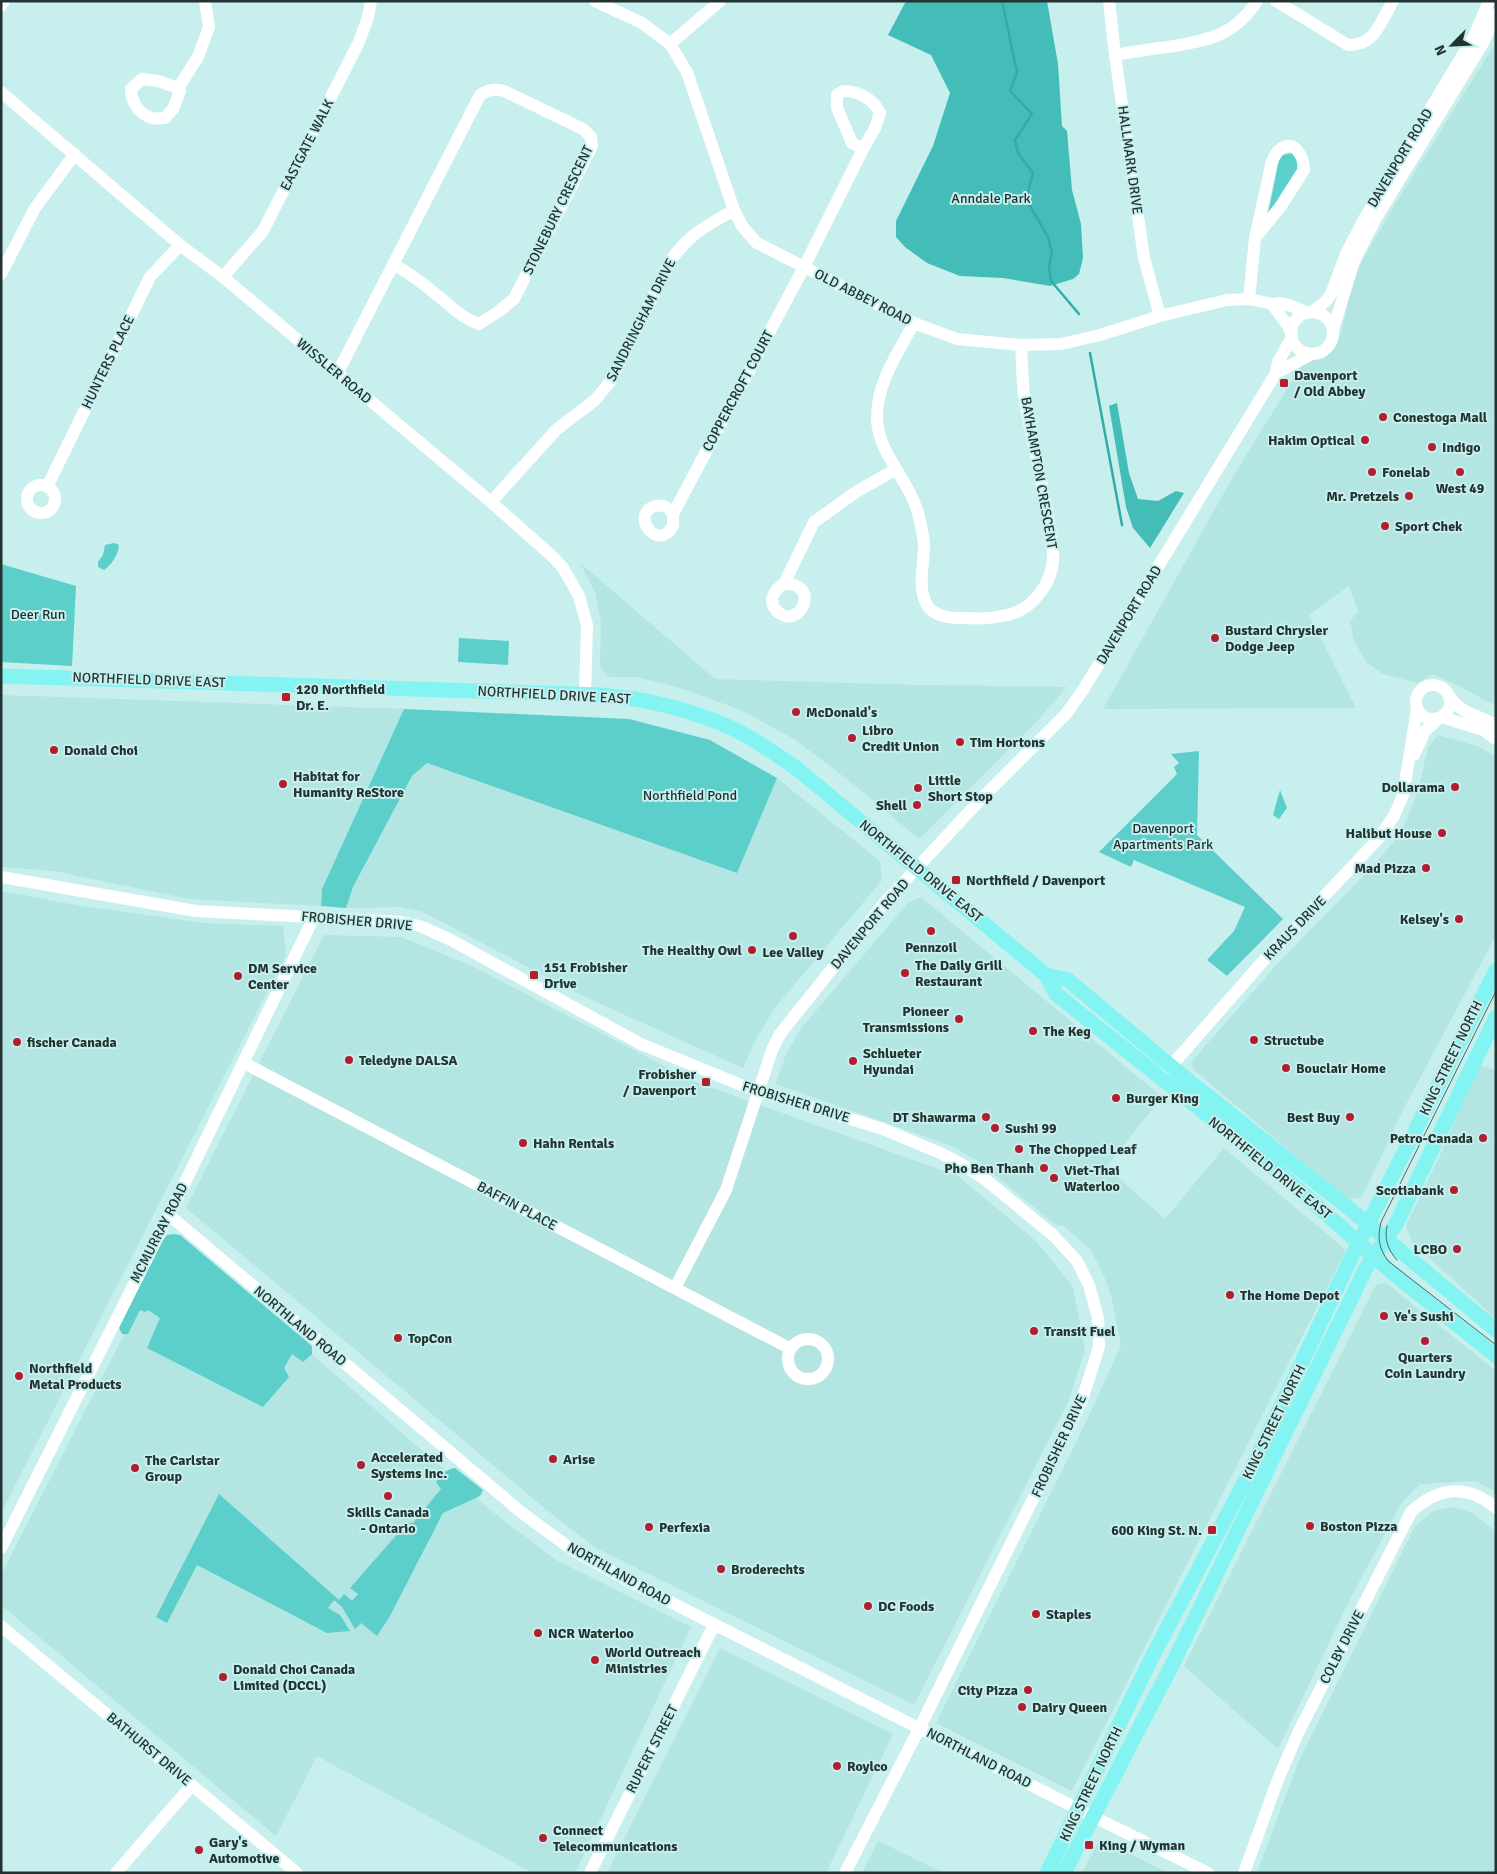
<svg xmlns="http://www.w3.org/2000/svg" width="1497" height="1874" font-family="Signika,sans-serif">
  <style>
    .built { fill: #b3e5e2 }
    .green { fill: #5ccfcb }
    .forest { fill: #44bcb8 }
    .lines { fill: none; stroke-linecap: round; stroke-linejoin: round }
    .stream { stroke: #31ada9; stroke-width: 2.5 }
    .minor { stroke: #fff; stroke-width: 12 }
    .major { stroke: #83f4f1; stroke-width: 15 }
    .tram { stroke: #4f6665; stroke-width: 1 }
    .poi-dot { fill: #b11e2e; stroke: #c6efed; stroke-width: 2 }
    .labels { text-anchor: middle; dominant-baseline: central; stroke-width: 4; stroke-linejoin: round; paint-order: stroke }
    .street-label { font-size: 14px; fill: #233332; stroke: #c6efed }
    .park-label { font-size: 14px; fill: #1a2f2e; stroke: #c6efed }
    .poi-label { font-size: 14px; font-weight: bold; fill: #233332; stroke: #c6efed; text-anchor: start }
  </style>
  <rect width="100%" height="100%" fill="#c6efed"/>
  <path class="built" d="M1496,42V706L1457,685L1432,674L1417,683L1383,674L1367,663L1354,641L1350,621L1358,612L1349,586L1309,615L1356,708L1103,709L1234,475L1305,360L1324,359L1341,334L1348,302L1345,291L1391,211Z
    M580,563L715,679L920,685L1067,687L1037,721L919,839L847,779L794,739L741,710L677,687L637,677H609L600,667L601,622L595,592Z
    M1,695L404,709L322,889L321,906L189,899L54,871L1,867Z
    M1438,735L1480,747L1496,757V935L1403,1110L1362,1197L1347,1199L1195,1071L1191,1062L1282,959L1374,865L1401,833L1417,794L1428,748Z
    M427,763L737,873L777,778L880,861L882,880L774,1009L756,1039L743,1068L583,996L423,912L401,907L346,908L353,887L412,776Z
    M1,891L81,906L204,923L283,926L286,955L1,1513Z
    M921,897L1162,1097L1106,1167L1165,1219L1224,1148L1346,1250L1072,1791L936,1723L1076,1443L1121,1346L1112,1299L1105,1278L1091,1250L1064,1226L1056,1225L975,1159L949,1145L776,1084L786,1054L802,1027L909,902Z
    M324,935L401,937L474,967L693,1081L958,1176L1037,1242L1073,1287L1085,1350L1069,1400L914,1705L596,1548L548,1511L186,1208Z
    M1478,1065L1496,1070V1319L1412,1242L1406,1225L1443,1149Z
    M171,1243L299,1343L489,1509L556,1560L691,1627L575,1873H533L317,1756L276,1836L1,1605V1575Z
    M1386,1283L1496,1371V1492L1476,1481L1420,1484L1400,1505L1348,1603L1278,1749L1184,1666L1376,1285Z
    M1452,1507L1473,1513L1496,1532V1873H1257L1298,1763L1415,1526L1433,1511Z
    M720,1648L893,1734L826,1873H607Z
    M1100,1839L1160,1869L1169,1873H1082Z
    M878,1841L944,1873H862Z"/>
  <path class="green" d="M1292,153L1297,159V169L1268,214L1279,160L1283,155Z
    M114,543L119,545C119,553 111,566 104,570L98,567V562L103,555L105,545Z
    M1,564L76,586L72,666L1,662Z
    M459,638L509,641L508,665L458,662Z
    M404,709L629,719L710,740L777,778L737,873L427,763L412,776L353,887L346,908L321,906L322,889Z
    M1199,751L1197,835L1283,919L1227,976L1207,960L1234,931L1245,907L1134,860L1131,867L1099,852L1177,774L1174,767L1179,763L1171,754Z
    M1280,790L1287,808L1279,819L1273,815Z
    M173,1234L180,1235L312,1346V1354L303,1362L292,1354L284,1368L289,1377L263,1407L147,1348L160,1318L148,1310L145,1312L140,1310L128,1334H122L119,1328L161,1243L167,1235Z
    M455,1468L483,1490L480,1496L443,1513L390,1616L377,1636L361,1623L355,1629L342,1607L334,1600L328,1608L340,1615L350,1631L327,1633L197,1565L167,1623L156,1617L219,1494L339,1600L344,1594L352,1601L358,1594L350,1588L407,1523H413L441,1489L436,1482C442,1475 446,1469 455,1468Z"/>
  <path class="forest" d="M906,1H1047L1058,64L1062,126L1067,131L1072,190L1081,224L1083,258L1079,274L1073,279L1050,286L1003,278L960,276L927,263L905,247L896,237V221L933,146L950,93L931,55L888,35Z
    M1117,403L1129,473L1138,499L1158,501L1176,491L1184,493L1150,548L1133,528L1126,507L1109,406Z"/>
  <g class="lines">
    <path class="stream" d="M1002,1L1017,72L1010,91L1032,114L1015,140L1018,153L1033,173L1026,199L1048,237L1052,253L1049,266L1051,281L1079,314
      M1090,353L1122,525"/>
    <path class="minor" d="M595,1L642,23L670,44L687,72L734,210L742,226L757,243L914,323L957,339L1021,345L1061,344L1100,335L1160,316L1227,300L1249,299L1272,304L1279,303L1289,305L1308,313
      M1109,1L1115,55L1144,258L1160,316
      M1276,1L1348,45C1375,46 1381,21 1393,1
      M1,6L4,1
      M670,44L720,1
      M1115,55C1132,52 1150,49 1168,47C1206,41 1235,36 1257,1
      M178,88L158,81L142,79L131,89C131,101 138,114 152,118C155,119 161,118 165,118L173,109L180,91L178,88L198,57L209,27L205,1
      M1,92L180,245L223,277L491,502L553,557L563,568L579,596L587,625L585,695
      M1,274L35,208L75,154
      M223,277L263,231L359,42L368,17L371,1
      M1249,299L1255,238L1272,161C1274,158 1276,152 1279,150C1294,137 1304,157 1304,170L1281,206L1255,238
      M1272,304L1288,326L1292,334
      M1312,312L1326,301L1331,294L1346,254L1364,219L1474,36L1489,1
      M1291 333a21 21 0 1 1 42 0a21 21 0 1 1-42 0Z
      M914,323C898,353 877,382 877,417C877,454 911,481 919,517C921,526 924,537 924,546C924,565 916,594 930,609C940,618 953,618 966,618C979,619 994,618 1007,615C1032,610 1053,583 1053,557C1053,532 1045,505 1041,479C1035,451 1028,422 1024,394C1022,378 1022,361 1021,345
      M1333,330L1354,261L1376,218L1483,43L1496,14
      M1276,373L1312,354
      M337,374L480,95C489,89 495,89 504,91L583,129L591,137L592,146L514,299L498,312L479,324C464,319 455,310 443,300C427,287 412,274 394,265
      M27 499a14 14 0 1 1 28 0a14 14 0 1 1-28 0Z
      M47,487L150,277L180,245
      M491,502L556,430L595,400L610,382L670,262C688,234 707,226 734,210
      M673,514C669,508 663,504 656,506C629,512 657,554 673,526V514L804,267L863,149L852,143L837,108V95L843,91C859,91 873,99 880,113L875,128L863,149
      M784,584C822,582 800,631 778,612C767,603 773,590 784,584L814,522L856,492L896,469
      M1416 702a17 17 0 1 1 34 0a17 17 0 1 1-34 0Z
      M1450,697C1461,714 1479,715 1496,725
      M1442,717L1483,730L1496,739
      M1414,755L1425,731L1438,719
      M1,877L196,911L401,922L420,926L449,939L641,1044L746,1087L883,1129L940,1153L958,1162L986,1180L1053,1235L1077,1261L1089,1285L1098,1318L1099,1347L1082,1400L920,1727L845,1873
      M244,1063L791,1349
      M1165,1073L1264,960L1379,838L1394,816L1403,795L1417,709
      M169,1215L521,1512L571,1549L629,1581L1094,1817L1208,1873
      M675,1288L726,1190L772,1050L780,1034L887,900L981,799L1066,714L1083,690L1276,373L1278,362L1292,337
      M788 1359a20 20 0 1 1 40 0a20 20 0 1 1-40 0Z
      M1,1548L175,1203L314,917
      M1,1626L297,1873
      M116,1873L192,1785
      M590,1873L714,1625
      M1244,1873L1277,1782L1298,1733L1411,1512C1438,1487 1467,1483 1496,1508"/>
    <path class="major" d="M1,676L602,695C648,699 692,710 734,729C756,740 776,754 796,768L1046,975L1056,994L1280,1173L1395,1275L1496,1356
      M1046,975L1068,980L1184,1077L1351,1210L1496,1330
      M1047,1873L1150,1661L1253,1466L1352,1256L1496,970
      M1064,1873L1174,1661L1366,1268L1396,1224L1496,1017"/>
    <path class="tram" d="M1496,991L1381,1222C1377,1238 1379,1248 1388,1261L1496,1345
      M1387,1226C1384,1239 1388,1250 1397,1260"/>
  </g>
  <g class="poi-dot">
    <rect x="1279" y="378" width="10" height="10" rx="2.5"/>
    <circle cx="1383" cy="417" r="5"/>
    <circle cx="1365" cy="440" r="5"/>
    <circle cx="1432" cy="447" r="5"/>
    <circle cx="1372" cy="472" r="5"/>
    <circle cx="1460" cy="472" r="5"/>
    <circle cx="1409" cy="496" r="5"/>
    <circle cx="1385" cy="526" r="5"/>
    <circle cx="1215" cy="638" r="5"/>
    <rect x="281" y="692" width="10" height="10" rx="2.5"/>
    <circle cx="796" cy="712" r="5"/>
    <circle cx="852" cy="738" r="5"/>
    <circle cx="960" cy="742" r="5"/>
    <circle cx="54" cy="750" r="5"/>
    <circle cx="283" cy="784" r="5"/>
    <circle cx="1455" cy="787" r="5"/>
    <circle cx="918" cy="788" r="5"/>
    <circle cx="917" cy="805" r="5"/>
    <circle cx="1442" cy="833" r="5"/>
    <circle cx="1426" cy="868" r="5"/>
    <rect x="951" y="875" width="10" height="10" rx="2.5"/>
    <circle cx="1459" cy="919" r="5"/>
    <circle cx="931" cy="931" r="5"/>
    <circle cx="793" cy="936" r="5"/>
    <circle cx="752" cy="950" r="5"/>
    <circle cx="905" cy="973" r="5"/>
    <rect x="529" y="970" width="10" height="10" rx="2.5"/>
    <circle cx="238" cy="976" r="5"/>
    <circle cx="959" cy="1019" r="5"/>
    <circle cx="1033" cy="1031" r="5"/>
    <circle cx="1254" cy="1040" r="5"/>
    <circle cx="17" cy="1042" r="5"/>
    <circle cx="349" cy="1060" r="5"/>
    <circle cx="853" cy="1061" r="5"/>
    <circle cx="1286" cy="1068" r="5"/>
    <rect x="701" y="1077" width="10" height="10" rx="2.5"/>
    <circle cx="1116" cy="1098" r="5"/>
    <circle cx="986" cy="1117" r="5"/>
    <circle cx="1350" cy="1117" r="5"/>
    <circle cx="995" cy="1128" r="5"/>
    <circle cx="1483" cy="1138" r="5"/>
    <circle cx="523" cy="1143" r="5"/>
    <circle cx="1019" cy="1149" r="5"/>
    <circle cx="1044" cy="1168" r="5"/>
    <circle cx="1054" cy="1178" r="5"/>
    <circle cx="1454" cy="1190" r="5"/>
    <circle cx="1457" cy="1249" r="5"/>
    <circle cx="1230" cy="1295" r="5"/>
    <circle cx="1384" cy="1316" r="5"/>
    <circle cx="1034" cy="1331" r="5"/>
    <circle cx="398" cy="1338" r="5"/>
    <circle cx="1425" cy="1341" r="5"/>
    <circle cx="19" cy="1376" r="5"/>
    <circle cx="553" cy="1459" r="5"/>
    <circle cx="361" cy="1465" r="5"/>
    <circle cx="135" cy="1468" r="5"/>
    <circle cx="388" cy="1496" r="5"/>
    <circle cx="1310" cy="1526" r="5"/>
    <circle cx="649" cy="1527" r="5"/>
    <rect x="1207" y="1525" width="10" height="10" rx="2.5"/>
    <circle cx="721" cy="1569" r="5"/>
    <circle cx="868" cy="1606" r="5"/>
    <circle cx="1036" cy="1614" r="5"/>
    <circle cx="538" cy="1633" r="5"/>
    <circle cx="595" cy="1660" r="5"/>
    <circle cx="223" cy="1677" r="5"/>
    <circle cx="1028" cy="1690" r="5"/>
    <circle cx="1022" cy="1707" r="5"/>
    <circle cx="837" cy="1766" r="5"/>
    <circle cx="543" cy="1838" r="5"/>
    <rect x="1084" y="1840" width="10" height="10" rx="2.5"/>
    <circle cx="199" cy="1850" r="5"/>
  </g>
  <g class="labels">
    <g class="street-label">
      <text transform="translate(307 145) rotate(-63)">EASTGATE WALK</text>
      <text transform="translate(1400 158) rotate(-59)">DAVENPORT ROAD</text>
      <text transform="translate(1130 160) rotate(82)">HALLMARK DRIVE</text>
      <text transform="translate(558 210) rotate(-64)">STONEBURY CRESCENT</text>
      <text transform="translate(863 297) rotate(27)">OLD ABBEY ROAD</text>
      <text transform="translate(641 320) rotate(-63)">SANDRINGHAM DRIVE</text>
      <text transform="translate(108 362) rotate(-64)">HUNTERS PLACE</text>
      <text transform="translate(334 371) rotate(40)">WISSLER ROAD</text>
      <text transform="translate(738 391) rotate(-62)">COPPERCROFT COURT</text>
      <text transform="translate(1039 473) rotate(80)">BAYHAMPTON CRESCENT</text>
      <text transform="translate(1129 615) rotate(-59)">DAVENPORT ROAD</text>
      <text transform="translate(149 680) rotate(2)">NORTHFIELD DRIVE EAST</text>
      <text transform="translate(554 695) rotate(3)">NORTHFIELD DRIVE EAST</text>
      <text transform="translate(921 871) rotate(39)">NORTHFIELD DRIVE EAST</text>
      <text transform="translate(357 921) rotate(5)">FROBISHER DRIVE</text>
      <text transform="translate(870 924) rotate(-50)">DAVENPORT ROAD</text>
      <text transform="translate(1295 928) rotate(-46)">KRAUS DRIVE</text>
      <text transform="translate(1451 1058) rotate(-64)">KING STREET NORTH</text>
      <text transform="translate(796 1102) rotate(17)">FROBISHER DRIVE</text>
      <text transform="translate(1270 1168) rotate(39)">NORTHFIELD DRIVE EAST</text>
      <text transform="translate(517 1206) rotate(28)">BAFFIN PLACE</text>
      <text transform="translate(159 1233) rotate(-63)">MCMURRAY ROAD</text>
      <text transform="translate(300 1326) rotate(40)">NORTHLAND ROAD</text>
      <text transform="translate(1274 1422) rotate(-64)">KING STREET NORTH</text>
      <text transform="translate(1059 1446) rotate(-65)">FROBISHER DRIVE</text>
      <text transform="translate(619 1574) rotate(29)">NORTHLAND ROAD</text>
      <text transform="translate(1342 1647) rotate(-63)">COLBY DRIVE</text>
      <text transform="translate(149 1749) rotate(40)">BATHURST DRIVE</text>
      <text transform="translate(652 1749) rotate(-63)">RUPERT STREET</text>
      <text transform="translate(979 1758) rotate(27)">NORTHLAND ROAD</text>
      <text transform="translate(1091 1784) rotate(-64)">KING STREET NORTH</text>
    </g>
    <g class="park-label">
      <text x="991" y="198">Anndale Park</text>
      <text x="38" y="614">Deer Run</text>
      <text x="690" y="795">Northfield Pond</text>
      <text x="1163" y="828">Davenport<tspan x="1163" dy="16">Apartments Park</tspan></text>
    </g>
    <g class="poi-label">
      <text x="1294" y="375">Davenport<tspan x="1294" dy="16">/ Old Abbey</tspan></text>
      <text x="1393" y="417">Conestoga Mall</text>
      <text x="1355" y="440" text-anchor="end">Hakim Optical</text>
      <text x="1442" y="447">Indigo</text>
      <text x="1382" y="472">Fonelab</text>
      <text x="1460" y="488" text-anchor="middle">West 49</text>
      <text x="1399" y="496" text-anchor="end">Mr. Pretzels</text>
      <text x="1395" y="526">Sport Chek</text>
      <text x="1225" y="630">Bustard Chrysler<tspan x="1225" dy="16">Dodge Jeep</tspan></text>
      <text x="296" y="689">120 Northfield<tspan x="296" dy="16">Dr. E.</tspan></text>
      <text x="806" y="712">McDonald's</text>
      <text x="862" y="730">Libro<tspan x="862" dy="16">Credit Union</tspan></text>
      <text x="970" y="742">Tim Hortons</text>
      <text x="64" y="750">Donald Choi</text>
      <text x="293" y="776">Habitat for<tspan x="293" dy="16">Humanity ReStore</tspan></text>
      <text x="928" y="780">Little<tspan x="928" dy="16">Short Stop</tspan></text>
      <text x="1445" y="787" text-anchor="end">Dollarama</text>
      <text x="907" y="805" text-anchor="end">Shell</text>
      <text x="1432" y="833" text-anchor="end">Halibut House</text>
      <text x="1416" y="868" text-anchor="end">Mad Pizza</text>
      <text x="966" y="880">Northfield / Davenport</text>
      <text x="1449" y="919" text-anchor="end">Kelsey's</text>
      <text x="931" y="947" text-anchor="middle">Pennzoil</text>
      <text x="742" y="950" text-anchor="end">The Healthy Owl</text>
      <text x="793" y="952" text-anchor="middle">Lee Valley</text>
      <text x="915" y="965">The Daily Grill<tspan x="915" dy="16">Restaurant</tspan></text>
      <text x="544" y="967">151 Frobisher<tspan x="544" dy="16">Drive</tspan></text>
      <text x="248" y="968">DM Service<tspan x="248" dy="16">Center</tspan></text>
      <text x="949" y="1011" text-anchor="end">Pioneer<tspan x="949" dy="16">Transmissions</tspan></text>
      <text x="1043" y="1031">The Keg</text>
      <text x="1264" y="1040">Structube</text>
      <text x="27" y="1042">fischer Canada</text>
      <text x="863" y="1053">Schlueter<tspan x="863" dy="16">Hyundai</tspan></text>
      <text x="359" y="1060">Teledyne DALSA</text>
      <text x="1296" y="1068">Bouclair Home</text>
      <text x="696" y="1074" text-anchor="end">Frobisher<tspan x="696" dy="16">/ Davenport</tspan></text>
      <text x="1126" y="1098">Burger King</text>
      <text x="976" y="1117" text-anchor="end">DT Shawarma</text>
      <text x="1340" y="1117" text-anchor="end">Best Buy</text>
      <text x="1005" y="1128">Sushi 99</text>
      <text x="1473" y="1138" text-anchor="end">Petro-Canada</text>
      <text x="533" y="1143">Hahn Rentals</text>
      <text x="1029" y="1149">The Chopped Leaf</text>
      <text x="1034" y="1168" text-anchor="end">Pho Ben Thanh</text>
      <text x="1064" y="1170">Viet-Thai<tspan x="1064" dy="16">Waterloo</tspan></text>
      <text x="1444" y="1190" text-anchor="end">Scotiabank</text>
      <text x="1447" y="1249" text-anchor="end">LCBO</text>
      <text x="1240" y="1295">The Home Depot</text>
      <text x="1394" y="1316">Ye's Sushi</text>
      <text x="1044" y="1331">Transit Fuel</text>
      <text x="408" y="1338">TopCon</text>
      <text x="1425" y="1357" text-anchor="middle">Quarters<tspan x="1425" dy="16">Coin Laundry</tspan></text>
      <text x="29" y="1368">Northfield<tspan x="29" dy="16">Metal Products</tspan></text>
      <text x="371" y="1457">Accelerated<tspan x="371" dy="16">Systems Inc.</tspan></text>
      <text x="563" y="1459">Arise</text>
      <text x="145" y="1460">The Carlstar<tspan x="145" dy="16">Group</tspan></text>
      <text x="388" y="1512" text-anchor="middle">Skills Canada<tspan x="388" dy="16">- Ontario</tspan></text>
      <text x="1320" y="1526">Boston Pizza</text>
      <text x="659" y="1527">Perfexia</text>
      <text x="1202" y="1530" text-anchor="end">600 King St. N.</text>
      <text x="731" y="1569">Broderechts</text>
      <text x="878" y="1606">DC Foods</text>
      <text x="1046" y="1614">Staples</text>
      <text x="548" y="1633">NCR Waterloo</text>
      <text x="605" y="1652">World Outreach<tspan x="605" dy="16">Ministries</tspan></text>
      <text x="233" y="1669">Donald Choi Canada<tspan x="233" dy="16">Limited (DCCL)</tspan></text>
      <text x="1018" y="1690" text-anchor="end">City Pizza</text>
      <text x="1032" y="1707">Dairy Queen</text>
      <text x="847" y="1766">Roylco</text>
      <text x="553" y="1830">Connect<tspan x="553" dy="16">Telecommunications</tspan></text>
      <text x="209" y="1842">Gary's<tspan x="209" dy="16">Automotive</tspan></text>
      <text x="1099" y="1845">King / Wyman</text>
    </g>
  </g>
  <rect width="1497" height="1874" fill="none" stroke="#233332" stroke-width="5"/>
  <g transform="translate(1452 45) rotate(246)" stroke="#c6efed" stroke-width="4" paint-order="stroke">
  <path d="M0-4L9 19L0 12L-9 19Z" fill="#233332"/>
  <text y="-8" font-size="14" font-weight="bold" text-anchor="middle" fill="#233332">N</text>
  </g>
</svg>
